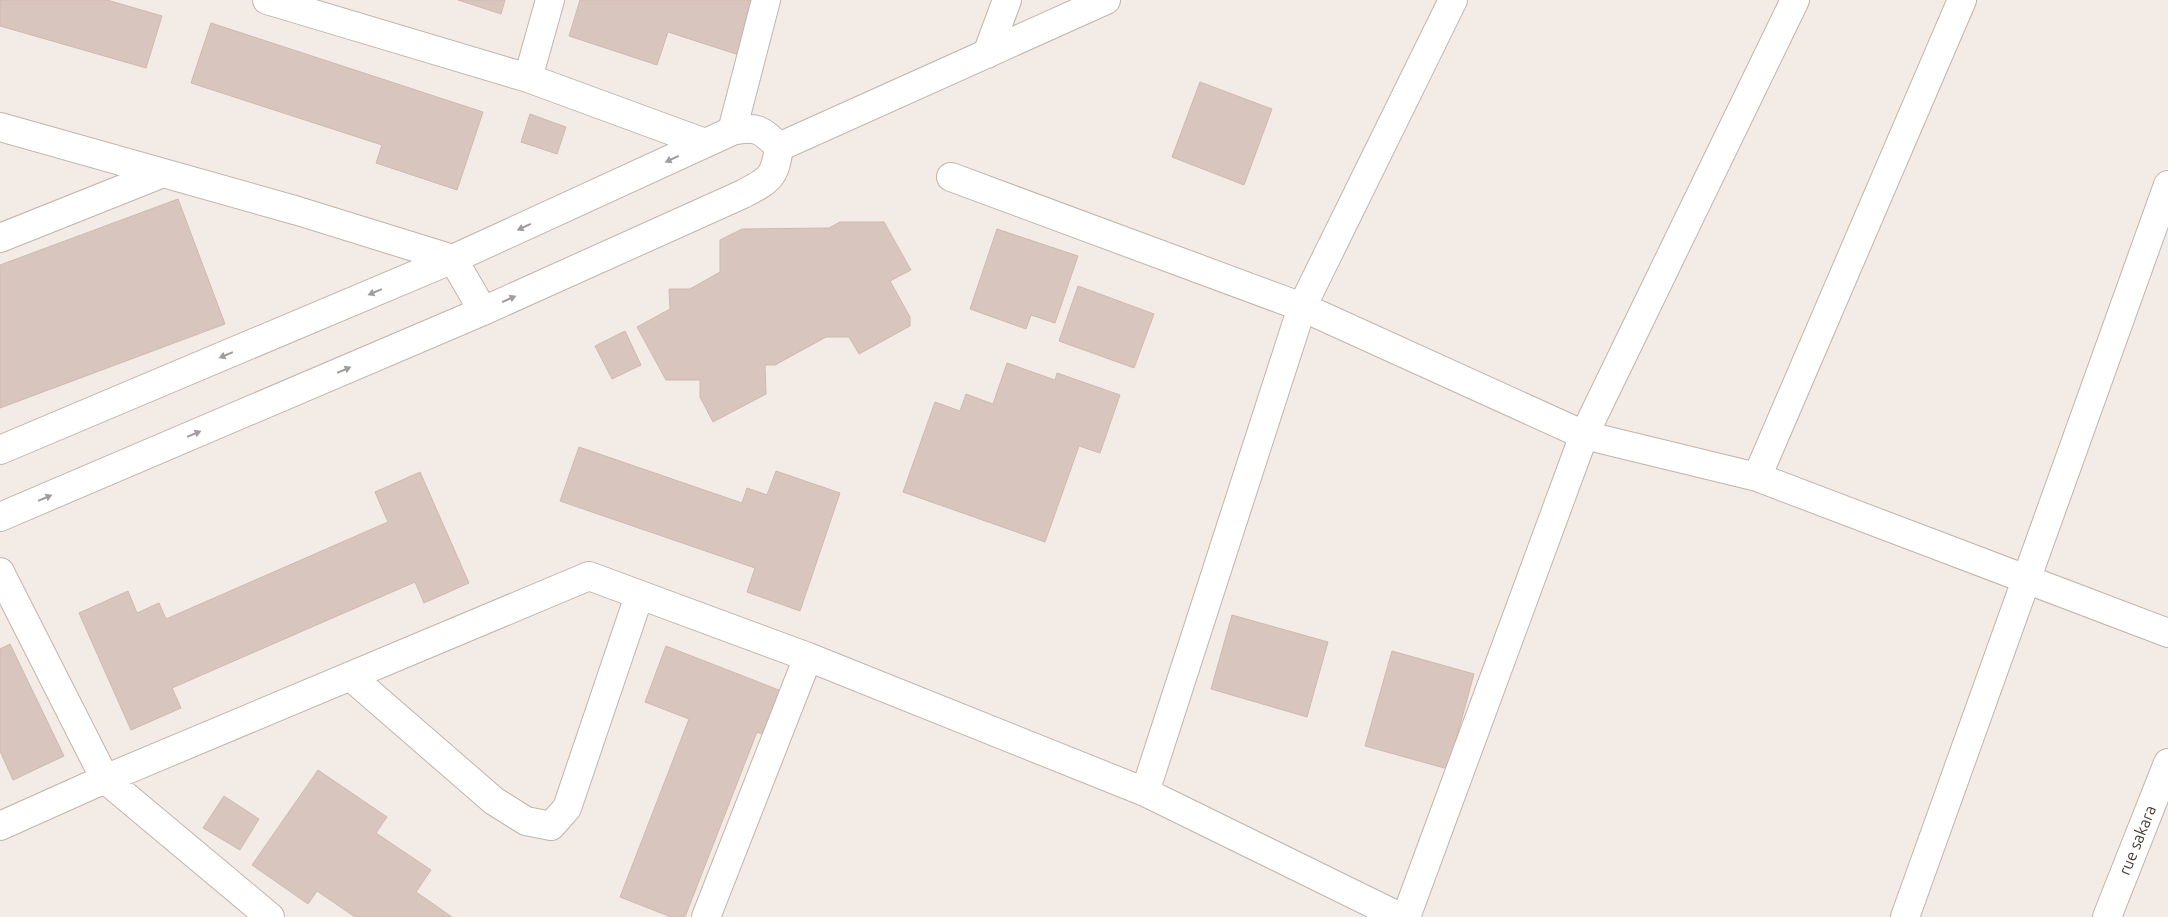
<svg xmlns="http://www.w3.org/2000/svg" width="2168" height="917" font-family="Ubuntu,sans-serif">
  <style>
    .building { fill: #d8c6be; stroke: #d0b9ae }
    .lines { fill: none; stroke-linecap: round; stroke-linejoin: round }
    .minor-casing { stroke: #c2b4ab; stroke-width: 30 }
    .minor { stroke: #fff; stroke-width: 28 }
    .oneway { fill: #a29d9a }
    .labels { text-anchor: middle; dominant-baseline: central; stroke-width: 4.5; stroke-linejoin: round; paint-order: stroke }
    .street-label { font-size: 16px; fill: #463b35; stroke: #fff }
  </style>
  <rect width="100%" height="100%" fill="#f3ebe5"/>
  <path class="building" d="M0,0H107L162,16L146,68L0,26Z
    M458,0H505L501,14Z
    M580,0H758L739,55L668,32L657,65L569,36Z
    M211,23L483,112L457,190L376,163L382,145L191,83Z
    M1200,82L1272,109L1244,185L1172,157Z
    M530,114L566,127L557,154L521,142Z
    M178,199L225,324L0,408V265Z
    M840,222H884L911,270L890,281L910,317V326L859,354L849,337H826L775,365H765L766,394L713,422L700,397V380H666L637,327L670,309L669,289H690L720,272V240L742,229L829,228Z
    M997,229L1078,256L1055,323L1031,315L1026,329L970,309Z
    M1078,286L1154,314L1134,368L1059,341Z
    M625,331L641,365L612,379L595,346Z
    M1007,363L1055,380L1057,373L1120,395L1100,453L1079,446L1045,542L903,492L935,402L960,411L966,394L993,404Z
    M579,447L742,503L747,488L767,495L776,471L840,493L800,611L747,592L755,568L560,501Z
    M420,472L469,583L424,603L415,582L172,688L181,708L131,730L79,613L128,591L137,613L159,603L166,619L388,522L375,492Z
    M1232,615L1328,642L1307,717L1211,689Z
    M10,644L64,756L13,780L0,751V649Z
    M666,646L784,692L767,736L757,732L685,917H671L620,897L689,719L645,702Z
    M1392,651L1474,674L1448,769L1365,746Z
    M318,770L387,817L376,833L431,870L416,892L452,917H355L317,891L308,904L252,865Z
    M224,796L259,819L240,850L203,828Z"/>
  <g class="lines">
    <g class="minor-casing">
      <path id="minor" d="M267,0L528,78L705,143
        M987,54L1007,0
        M528,78L550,0
        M0,127L298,211L453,259L483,311
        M732,131L766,0
        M779,147L1106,0
        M951,177L1302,307L1584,435L1757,477L2168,633
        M0,238L163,173
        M0,450L453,259L732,131C756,125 762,130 779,147C775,177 770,180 743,194L483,311L0,517
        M1757,477L1962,0
        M0,572L105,779L270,917
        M350,676L494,801L526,821L551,826L567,808L639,596
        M1145,792L1302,307L1453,0
        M0,826L105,779L589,576L808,657L1145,792L1400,917
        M706,917L808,657
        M1406,917L1584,435L1795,0
        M1905,917L2168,185
        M2107,917L2168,763"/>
    </g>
    <use href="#minor" class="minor"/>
  </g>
  <defs><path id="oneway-solid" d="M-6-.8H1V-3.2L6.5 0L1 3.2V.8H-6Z" transform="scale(1.25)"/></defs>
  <g class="oneway">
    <use href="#oneway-solid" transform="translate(672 159) rotate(155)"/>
    <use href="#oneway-solid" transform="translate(524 227) rotate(155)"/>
    <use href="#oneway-solid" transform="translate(375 292) rotate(157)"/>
    <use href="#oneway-solid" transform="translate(509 299) rotate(-24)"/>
    <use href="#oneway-solid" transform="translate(226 355) rotate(157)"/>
    <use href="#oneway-solid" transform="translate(344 370) rotate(-23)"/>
    <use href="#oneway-solid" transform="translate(194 434) rotate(-23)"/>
    <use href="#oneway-solid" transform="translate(45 498) rotate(-23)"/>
  </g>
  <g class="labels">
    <g class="street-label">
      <text transform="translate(2137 840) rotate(-68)">rue sakara</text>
    </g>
  </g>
</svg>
